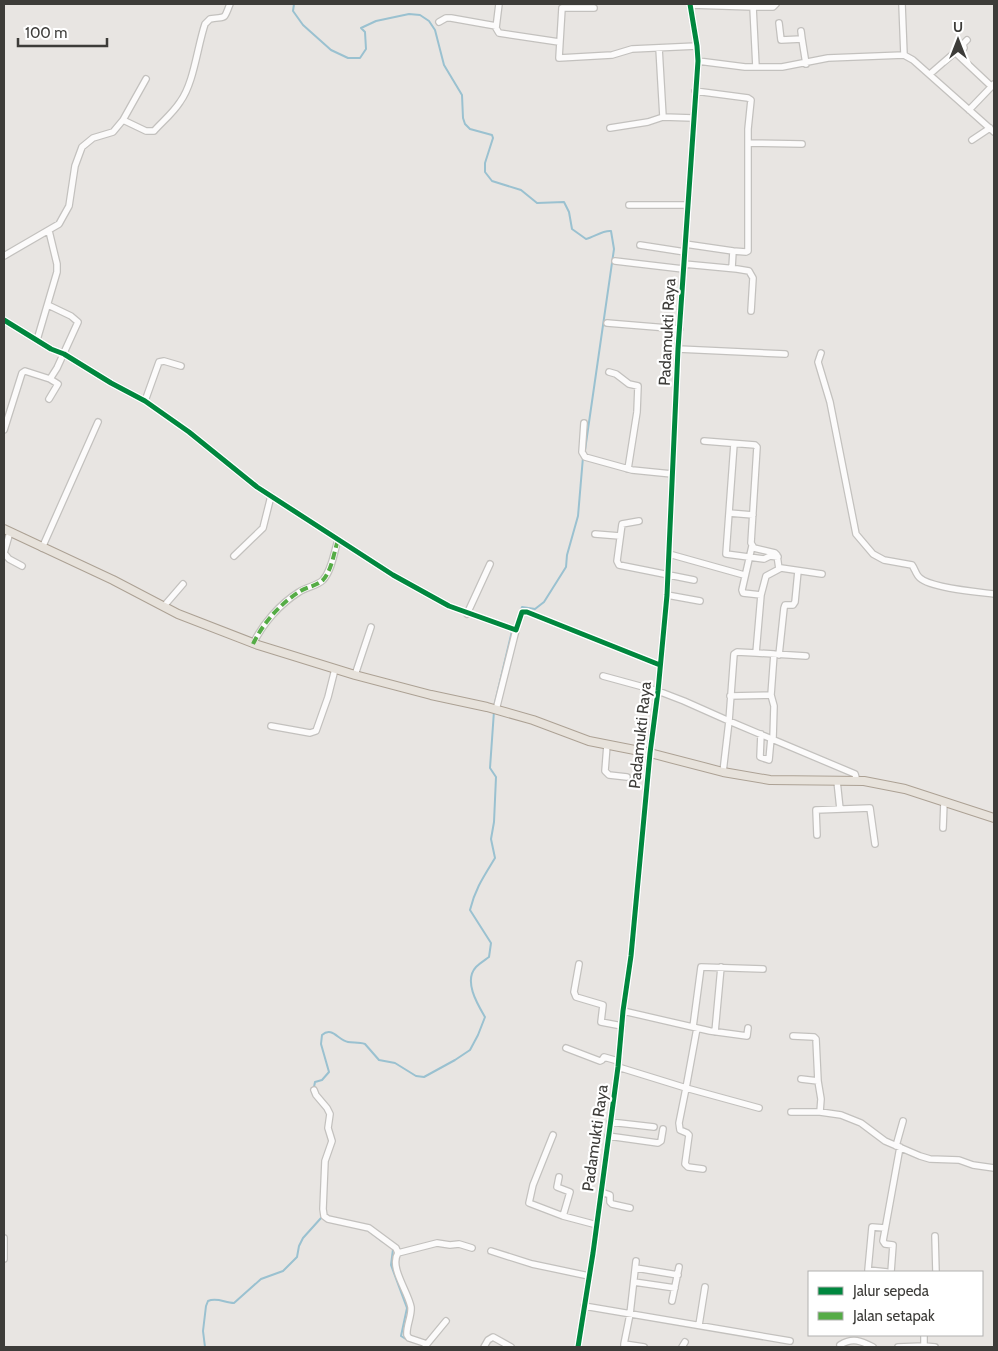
<svg xmlns="http://www.w3.org/2000/svg" width="998" height="1351" font-family="Cabin,sans-serif">
  <style>
    .lines { fill: none; stroke-linecap: round; stroke-linejoin: round }
    .stream { stroke: #9ac1d0; stroke-width: 2 }
    .minor-casing { stroke: #c3c1be; stroke-width: 8 }
    .major-casing { stroke: #aca194; stroke-width: 10 }
    .minor { stroke: #fcfbfb; stroke-width: 5.5 }
    .major { stroke: #e7e2db; stroke-width: 8 }
    .quiet { stroke: #55ac46; stroke-width: 4; stroke-dasharray: 8 4; stroke-linecap: butt }
    .cycleway-casing { stroke: #fff; stroke-width: 8 }
    .cycleway { stroke: #00873e; stroke-width: 5 }
    .labels { text-anchor: middle; dominant-baseline: central; stroke-width: 4.5; stroke-linejoin: round; paint-order: stroke }
    .street-label { font-size: 16px; fill: #3d3c39; stroke: #fff }
  </style>
  <rect width="100%" height="100%" fill="#e8e5e2"/>
  <g class="lines">
    <path class="stream" d="M294,4L293,11L303,25L331,50L348,58H360L366,49L365,32L361,28L376,21L409,14L420,15L429,21L435,30L444,65L462,95L463,118L465,124L470,129L492,135L493,138L485,163V172L492,181L521,190L537,203L564,202L569,212L572,229L586,239C594,237 603,230 611,231L614,249L585,450
      M514,627L522,607L535,609L544,602L566,567L567,555L578,516L583,457
      M494,707L512,631
      M314,1087L315,1082L322,1080L329,1072L321,1044L322,1035C332,1026 338,1040 348,1042C353,1043 359,1042 365,1044L379,1060L395,1063L416,1076L424,1077L455,1060L470,1050L478,1035L485,1017C478,1005 463,981 476,967C479,964 485,960 489,957L491,943L470,910C475,889 484,876 495,858L491,839L494,822L496,777L490,768L494,711
      M369,1231L383,1242
      M393,1249L391,1265L407,1308L401,1336L409,1341
      M205,1347L203,1331L206,1306L208,1301C217,1297 225,1303 234,1303L261,1279L283,1271L297,1257L299,1246L303,1238L321,1218"/>
    <g class="minor-casing">
      <path id="minor" d="M499,4L496,28L499,33L559,42
        M902,4L904,55
        M691,5L753,7L756,67
        M753,7H773L776,4
        M594,8H562L559,58L612,55L632,49L697,46
        M439,22L446,18H451L496,26
        M779,23L781,40L802,39L806,64
        M801,31L802,39
        M967,40L963,44L964,48L958,55L991,86
        M659,48L663,117
        M698,61L745,67H782L828,58L904,55L913,60L994,132
        M930,74L953,54
        M695,91L748,98L751,100L748,129V251L746,252L733,251
        M969,110L994,84
        M123,120L146,79
        M610,128L648,122L663,117L693,118
        M972,140L990,128
        M748,143L802,144
        M629,205H687
        M685,244L733,251L732,268
        M640,245L685,252
        M4,256L59,224L69,206L75,166L82,147L93,138L113,132L123,120L146,131H154C162,122 173,113 180,102C194,83 197,48 205,24L210,19C227,16 223,21 230,4
        M615,261L683,269
        M684,264L737,269L749,271L753,278L751,311
        M48,305L71,316L78,322L57,368L50,379L58,384L49,399
        M4,320L51,349L64,354L111,383L145,401L189,432L257,487L393,575L449,606L516,630L522,612H527L660,665
        M607,323L680,329
        M37,340L57,272V264L49,231
        M678,349L785,354
        M821,353L818,362L830,402L856,534L873,554L884,560L912,565C915,569 916,575 920,578C931,588 978,592 994,594
        M609,372L616,374L629,384L638,386L637,412L628,469
        M145,401L159,362L164,361L181,366
        M584,423L582,452L585,457L632,470L672,474
        M4,430L22,373L25,371L50,379
        M704,441L755,445L757,447L751,543L754,548L775,553L777,555L779,569
        M734,444L726,554L764,559L770,556L778,557
        M729,513L753,515
        M639,521L622,524L617,561L619,565L694,580
        M10,532L4,553L9,559L22,566
        M595,534L620,536
        M42,548L98,422
        M669,554L744,575
        M234,556L263,528L271,496
        M667,595L700,601
        M761,595L766,576L781,568L822,574
        M164,606L183,584
        M467,614L490,564
        M253,644C263,623 280,604 299,592C306,587 317,586 323,580C332,570 334,552 338,540
        M756,653L806,656
        M779,655L784,608L785,605H793L795,602L798,571
        M355,675L371,627
        M603,676L658,691L684,701L729,721L734,654L737,652L756,653L761,595L743,593L742,590L752,546
        M771,695L774,706L773,739
        M730,696L771,695L774,654
        M496,710L516,630
        M271,726L310,733L316,731L328,697L335,669
        M761,734L760,757L769,760L771,738
        M607,745L605,771L609,775L627,777
        M723,772L729,721L855,774L857,781
        M837,781L840,809
        M943,828L944,802
        M817,835L816,810L870,808L875,844
        M579,964L574,992L576,997L603,1005L601,1022L622,1026
        M623,1011L710,1031L747,1036L748,1028
        M693,1027L701,967L763,969
        M715,1032L721,967
        M793,1036L814,1037L816,1039L818,1081
        M566,1048L600,1061L602,1060L604,1057L618,1061
        M618,1067L686,1088L697,1028
        M801,1079L818,1081L821,1099L820,1112
        M314,1090L316,1095L327,1108L330,1114L328,1128L332,1141L325,1161L323,1209L324,1216L328,1219L369,1228L396,1248L398,1253
        M791,1112H820L841,1115L861,1123L885,1141L920,1156L930,1159L959,1160L973,1165L994,1168
        M610,1122L654,1127
        M553,1135L533,1185L529,1203L563,1216L597,1225
        M608,1136L658,1143L661,1141L663,1129
        M896,1146L903,1121
        M703,1169L688,1167L685,1164L689,1135L687,1133L680,1130L679,1123L686,1088L759,1108
        M559,1177L557,1187L570,1192L563,1216
        M601,1192L610,1195V1202L612,1204L630,1208
        M885,1228L872,1227L868,1270L887,1272
        M935,1236L936,1272
        M4,1238V1259
        M491,1251L532,1264L589,1276
        M636,1268L678,1275
        M891,1272L893,1245L885,1244L883,1241L900,1147
        M634,1282L675,1288
        M672,1301L679,1267
        M584,1306L790,1341
        M699,1325L705,1287
        M427,1344L446,1321
        M624,1344L630,1314L636,1261
        M840,1345C853,1337 861,1341 873,1347
        M924,1346L935,1347
        M425,1347L427,1344L409,1338L407,1335C406,1326 412,1316 411,1307C408,1291 389,1267 398,1253L437,1243L450,1245L459,1244L472,1248
        M484,1347L488,1340L493,1337L511,1347
        M578,1347L593,1253L618,1067L623,1011L631,956L650,753L658,691L667,595L678,349L698,61L697,46L690,4
        M624,1347V1344L644,1347
        M682,1347L685,1342
        M898,1347L924,1346V1335"/>
    </g>
    <g class="major-casing">
      <path id="major" d="M4,529L113,580L178,614L258,645L355,675L431,695L487,707L533,720L589,741L650,753L723,772L770,780L864,781L905,789L994,818"/>
    </g>
    <use href="#minor" class="minor"/>
    <use href="#major" class="major"/>
    <path class="quiet" d="M253,644C263,623 280,604 299,592C306,587 317,586 323,580C332,570 334,552 338,540"/>
    <g class="cycleway-casing">
      <path id="cycleway" d="M4,320L51,349L64,354L111,383L145,401L189,432L257,487L393,575L449,606L516,630L522,612H527L660,665
        M578,1347L593,1253L618,1067L623,1011L631,956L650,753L658,691L667,595L678,349L698,61L697,46L690,4"/>
    </g>
    <use href="#cycleway" class="cycleway"/>
  </g>
  <g class="labels">
    <g class="street-label">
      <text transform="translate(667 332) rotate(-87)">Padamukti Raya</text>
      <text transform="translate(640 735) rotate(-84)">Padamukti Raya</text>
      <text transform="translate(595 1138) rotate(-82)">Padamukti Raya</text>
    </g>
  </g>
  <rect width="998" height="1351" fill="none" stroke="#3d3c39" stroke-width="10"/>
  <rect x="808" y="1271" width="175" height="65" fill="#ffffff" stroke="#b1b1b0"/>
  <rect x="818" y="1287" width="25" height="8" fill="#00873e" stroke="#b1b1b0"/>
  <text x="853" y="1296" font-size="15" fill="#3d3c39">Jalur sepeda</text>
  <rect x="818" y="1312" width="25" height="8" fill="#55ac46" stroke="#b1b1b0"/>
  <text x="853" y="1321" font-size="15" fill="#3d3c39">Jalan setapak</text>
  <g transform="translate(958 40)" stroke="#ffffff" stroke-width="4" paint-order="stroke">
  <path d="M0-4L9 19L0 12L-9 19Z" fill="#3d3c39"/>
  <text y="-8" font-size="14" font-weight="bold" text-anchor="middle" fill="#3d3c39">U</text>
  </g>
  <path d="M18 38v8h89v-8" fill="none" stroke="#3d3c39" stroke-width="2.5"/>
  <text x="25" y="38" font-size="15" fill="#3d3c39" stroke="#ffffff" stroke-width="4" paint-order="stroke">100 m</text>
</svg>
